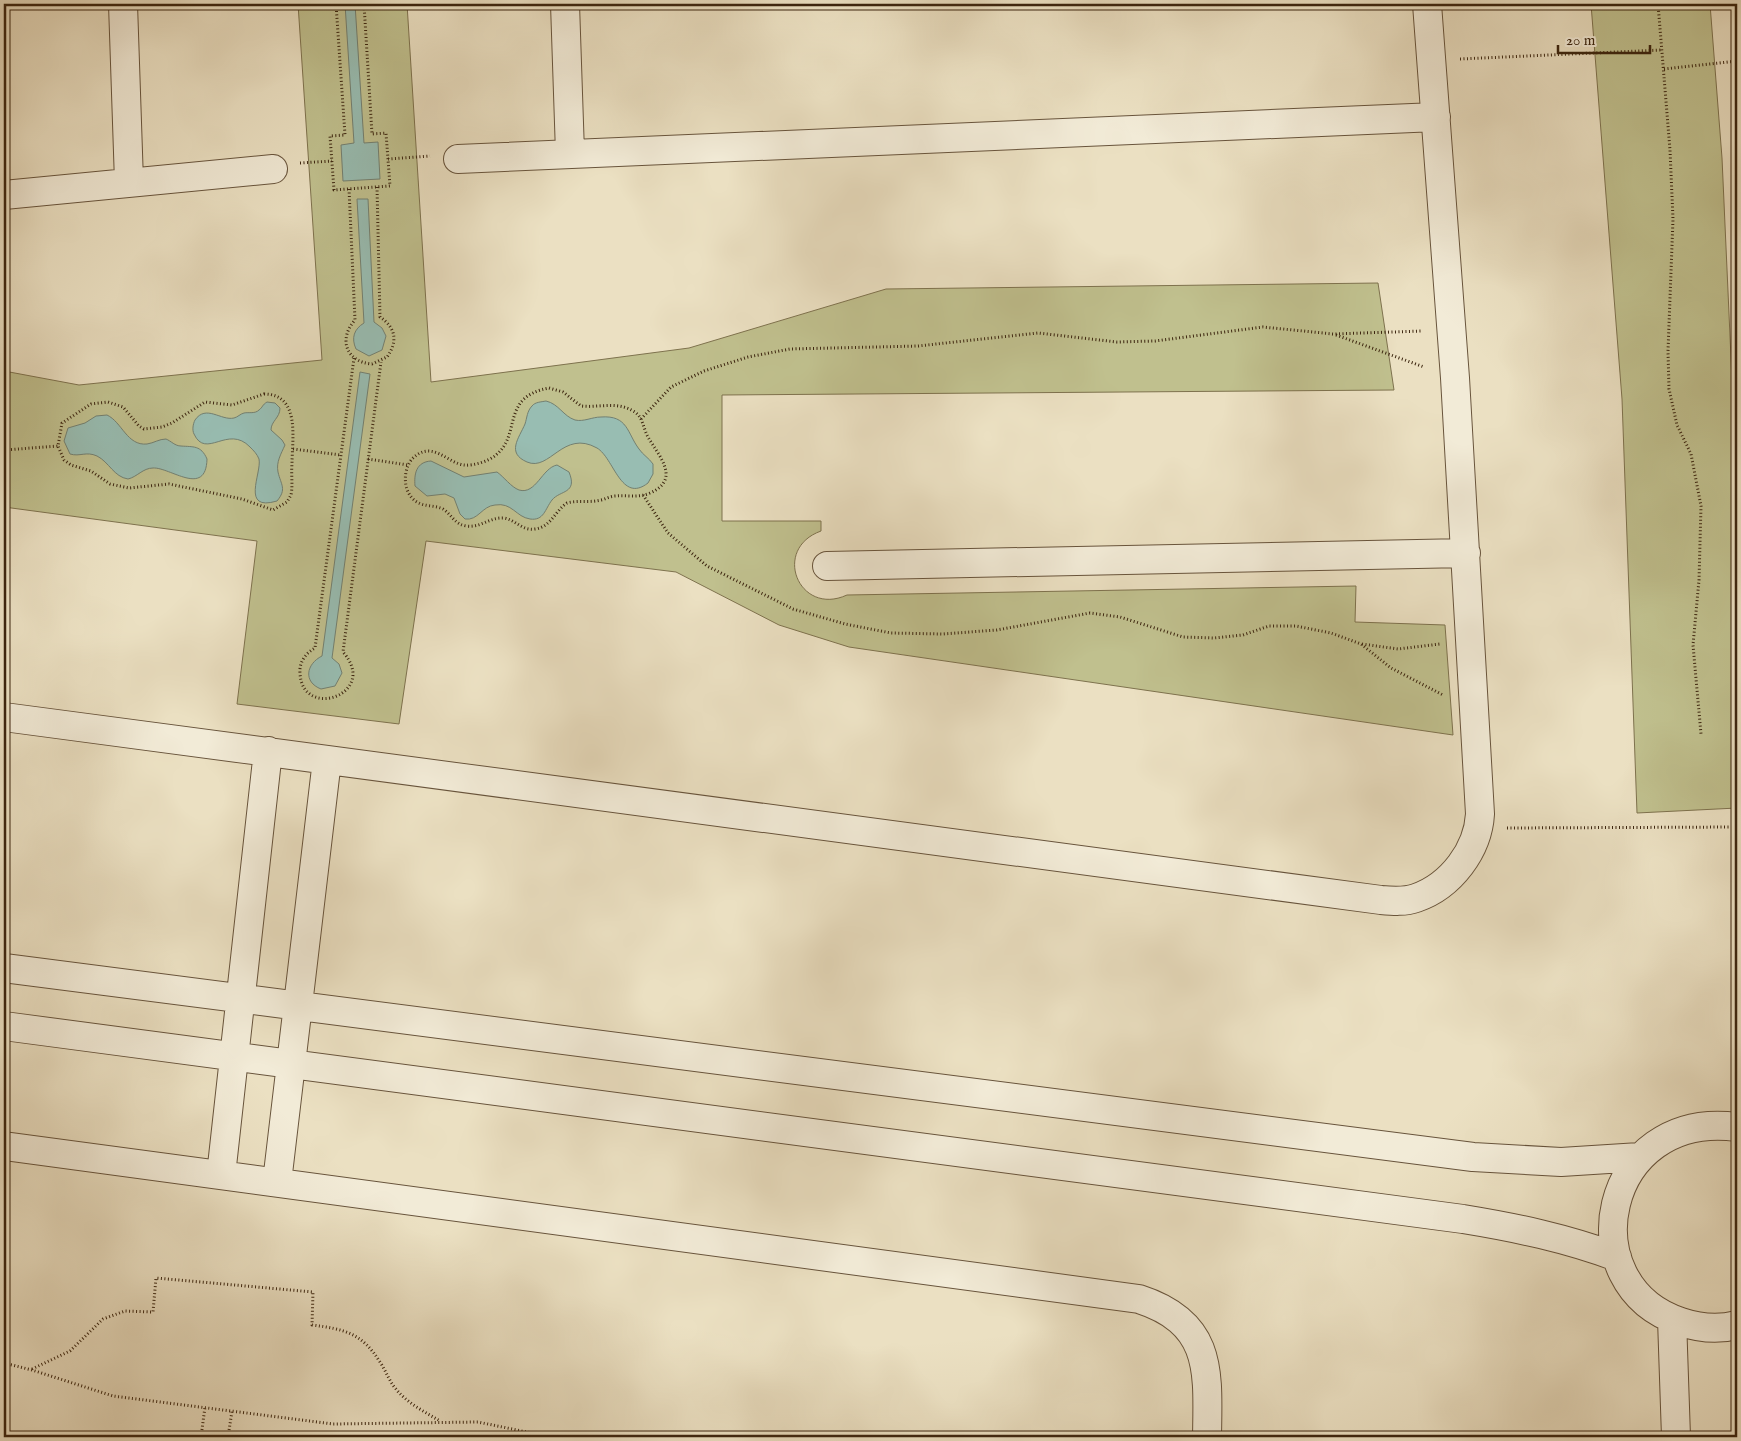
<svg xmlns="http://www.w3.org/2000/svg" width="1741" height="1441" font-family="'IM FELL English',serif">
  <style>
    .green { fill: #c0c08e; stroke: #7e724e }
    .water { fill: #98bdb2; stroke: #738071 }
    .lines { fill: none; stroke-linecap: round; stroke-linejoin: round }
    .minor-casing { stroke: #68543c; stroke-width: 30 }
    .path { stroke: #3c250f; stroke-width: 3; stroke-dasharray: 1 2.5; stroke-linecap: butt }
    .minor { stroke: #f2ebd7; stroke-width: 28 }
  </style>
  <rect width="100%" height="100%" fill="#ebe0c2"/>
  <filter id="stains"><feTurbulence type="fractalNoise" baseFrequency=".004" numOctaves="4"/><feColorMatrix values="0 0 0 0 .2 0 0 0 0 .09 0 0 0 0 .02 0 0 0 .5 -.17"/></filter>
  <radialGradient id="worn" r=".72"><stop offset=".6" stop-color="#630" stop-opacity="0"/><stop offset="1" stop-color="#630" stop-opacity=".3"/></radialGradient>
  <path class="green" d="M298,4H407L431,382L689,348L886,289L1378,283L1394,390L722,395V521H821V531C771,549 799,617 847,595L1356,586L1355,622L1445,625L1453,735L849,647L779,625L676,572L426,541L399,724L237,704L257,541L4,507V371L79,385L322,360Z
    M1591,4H1710L1722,158L1737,492V808L1637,813L1622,399Z"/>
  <path class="water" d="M345,4H355L364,143L378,142L380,179L343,181L341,145L354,143Z
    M357,199H368L374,322L382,328L386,336L382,350L369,356L356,349C351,338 354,329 364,323Z
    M360,372L370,374L332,658L339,664L342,673L335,686L321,689C303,682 306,664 322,656Z
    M546,401C559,404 563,416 575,420C584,422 592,417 601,417C628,415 627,433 639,449C643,455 649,458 653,464V474L648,483C621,504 614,458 597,448C563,429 550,472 527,462C506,453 519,438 525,424C527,418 527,411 532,406C535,402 541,402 546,401Z
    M267,402L275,403L280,408C280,418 271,421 271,430L282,440L285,445C281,454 276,462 278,472C281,485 287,489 277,501C240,512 262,473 259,459C257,454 254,451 250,447C228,424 206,460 194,434C192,430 193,424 195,420C206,404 221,421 234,418C238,417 240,414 244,413C249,412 255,414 259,410C263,407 262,405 267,402Z
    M107,415C122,422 127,446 147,444C154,443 159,439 166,439C171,441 175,446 181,446C193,447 201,445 207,459C206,498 170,467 153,468C143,468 137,477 128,479C114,477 109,462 97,456C86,451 80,457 70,454L64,441L68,428L85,423L96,416Z
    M431,461L464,477L497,472C504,477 511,487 519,490C536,495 542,468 557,465L569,472C578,494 560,490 552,500C545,509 544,521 530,519C516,517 512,502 495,505C482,506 478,521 465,519L460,514L454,498L445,494L427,496L415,486C414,474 416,462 431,461Z"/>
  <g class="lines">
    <g class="minor-casing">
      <path id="minor" d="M123,4L129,182
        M565,4L570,153
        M458,159L1436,117
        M4,195L273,169
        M827,566L1466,553
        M4,717L1381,900C1393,901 1405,902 1416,898C1451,886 1478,850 1480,814L1455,378L1427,4
        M4,968L1473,1157L1561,1162L1640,1157
        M4,1026L1463,1219C1518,1228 1565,1238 1617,1257
        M1737,1127C1602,1109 1568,1285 1681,1322C1699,1328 1718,1330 1737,1325
        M4,1146L1139,1299C1213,1323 1208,1371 1207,1437
        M221,1175L268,751
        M277,1182L327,760
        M1672,1319L1676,1437"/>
    </g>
    <path class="path" d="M336,4L345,135L330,136L334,190L390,186L386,133L372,134L364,4
      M1658,4L1670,150L1673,219L1668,351L1669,389L1677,425L1691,454L1701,506L1699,580L1693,645L1701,734
      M1460,59L1661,50
      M1664,69L1737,61
      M388,159L430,156
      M300,163L332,161
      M349,189L355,320C338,339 346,362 372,364L387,357C398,341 396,328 380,317L377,187
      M1336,335L1424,367
      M354,358L315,648C306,653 299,662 300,673C302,721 380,694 343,652L381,362
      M549,388L563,392L581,406C598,408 617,401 633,411C643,416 643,428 648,437C658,455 682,479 650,493C639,498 627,495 616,496C610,496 606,499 601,500C590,503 578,500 567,503C555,511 551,527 535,529C522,531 516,520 504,518C490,517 480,528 467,526C455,525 452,515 443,509C435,505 425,507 417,502C403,494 402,471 412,459C432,439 447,463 464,465C474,466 489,461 496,455C522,434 500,397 549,388Z
      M264,394C301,394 292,440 292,464C291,475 293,485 291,495L287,502L273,510L242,499L169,484L129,488L110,484L91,471L71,465L64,460L58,446L62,423L91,404L108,402L123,407L139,426L144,429L162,427L172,423L205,402L232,405Z
      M641,419L671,387L704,371L748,357L790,349L918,346L1038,333L1117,342L1155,341L1263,327L1333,334L1422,331
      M293,449L341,455
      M4,450L58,446
      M368,459L408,465
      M643,495L668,533L707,566L793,609L845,624L891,633L943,634L997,630L1090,613L1120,617L1183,637L1214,638L1243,635L1269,626H1296L1331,633L1361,644L1391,668L1443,695
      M1362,644L1398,649L1440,644
      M1507,828L1737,827
      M4,1363L32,1370L113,1396L333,1424L478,1422L551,1437
      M32,1369L70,1351L103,1319L125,1311L153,1312L156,1278L313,1292L312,1325C344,1329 362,1333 380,1362C386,1371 389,1381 396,1389C407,1403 425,1412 440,1421
      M201,1437L205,1407
      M228,1437L232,1411"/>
    <use href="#minor" class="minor"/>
  </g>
  <rect width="1741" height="1441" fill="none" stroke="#ebe0c2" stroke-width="20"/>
  <rect x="5" y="5" width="1731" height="1431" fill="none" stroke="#3c250f" stroke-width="2.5"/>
  <rect x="10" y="10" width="1721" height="1421" fill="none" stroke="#3c250f"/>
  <path d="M1558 45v8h92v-8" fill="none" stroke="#3c250f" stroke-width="2.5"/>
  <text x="1566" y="45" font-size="15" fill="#3c250f" stroke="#f2ebd7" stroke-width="4" paint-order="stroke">20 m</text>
  <rect width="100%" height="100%" filter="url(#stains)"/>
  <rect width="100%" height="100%" fill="url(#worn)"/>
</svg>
